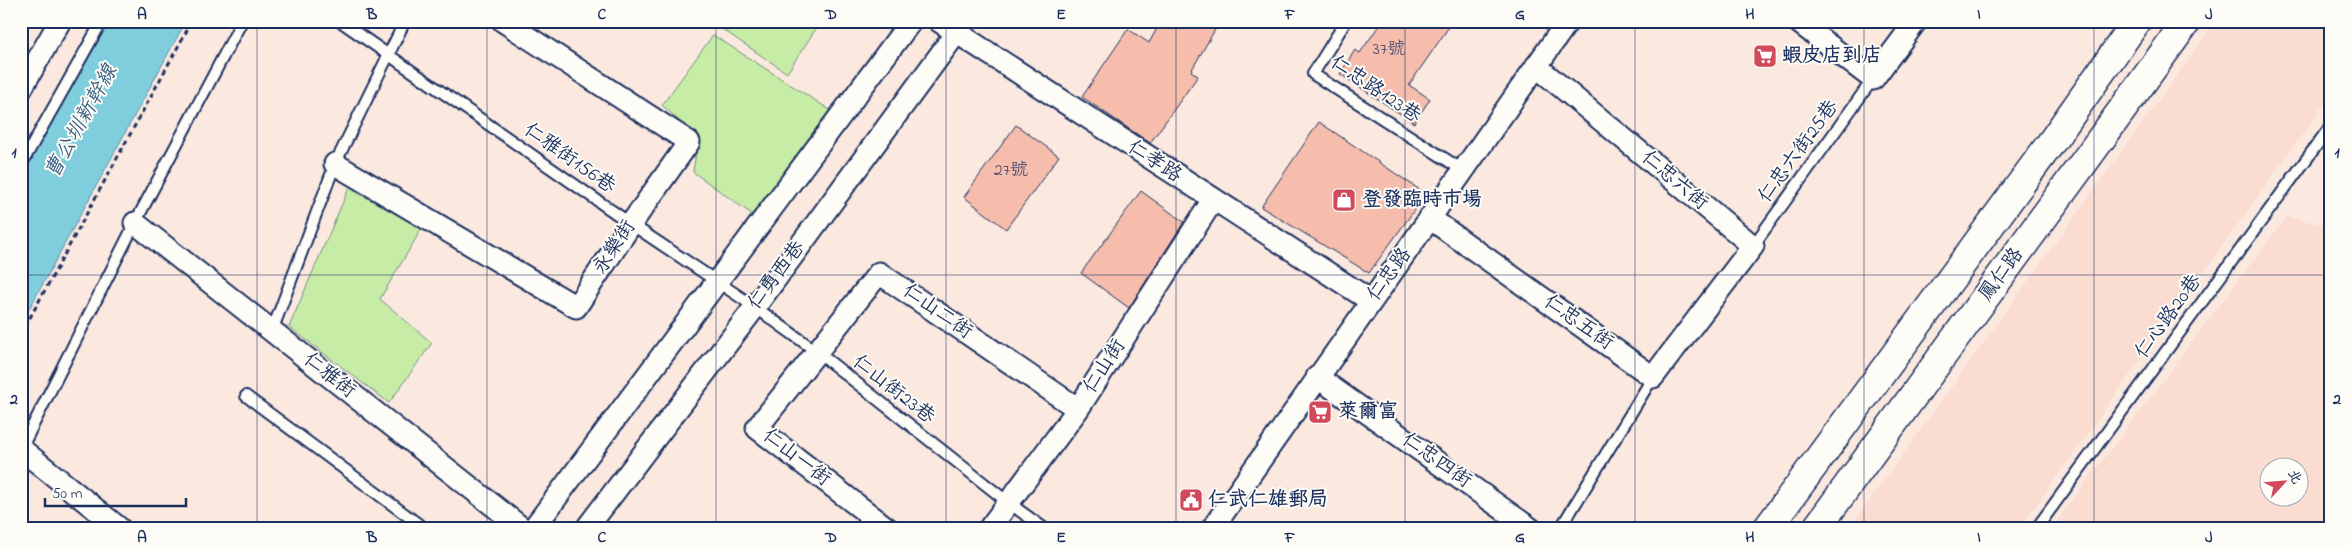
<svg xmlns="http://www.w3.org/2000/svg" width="2351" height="550" font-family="'Indie Flower','LXGW WenKai TC',sans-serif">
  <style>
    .built { fill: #fadcd0; fill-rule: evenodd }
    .green { fill: #c6eca6; stroke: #708e82 }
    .water { fill: #80cedd; stroke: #588eaa }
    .building { fill: #f6bdac; stroke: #1b2f5e }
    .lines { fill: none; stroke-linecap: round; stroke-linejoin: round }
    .service-casing { stroke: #1b2f5e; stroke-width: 14 }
    .minor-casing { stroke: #1b2f5e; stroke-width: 25 }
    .secondary-casing { stroke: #1b2f5e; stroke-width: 31 }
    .path { stroke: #1b2f5e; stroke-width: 3; stroke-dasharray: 5 4; stroke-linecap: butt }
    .service { stroke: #fdfcf7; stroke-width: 10 }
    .minor { stroke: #fdfcf7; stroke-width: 21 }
    .secondary { stroke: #fdfcf7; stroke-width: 28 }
    .grid { fill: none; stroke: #1b2f5e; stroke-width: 1; stroke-opacity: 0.55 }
    .labels { text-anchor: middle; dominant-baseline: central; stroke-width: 4; stroke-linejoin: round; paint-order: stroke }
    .number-label { font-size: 18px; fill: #525272 }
    .poi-label { font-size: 20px; font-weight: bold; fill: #1b2f5e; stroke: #fdfcf7; text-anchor: start }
    .street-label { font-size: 20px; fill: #1b2f5e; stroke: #fdfcf7 }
    .water-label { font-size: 21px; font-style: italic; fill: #395f84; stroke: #fdfcf7 }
    .neatline { fill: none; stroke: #1b2f5e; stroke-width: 2 }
    .grid-label { font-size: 16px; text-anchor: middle; font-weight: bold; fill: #1b2f5e }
  </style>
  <rect width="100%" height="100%" fill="#fbe9e0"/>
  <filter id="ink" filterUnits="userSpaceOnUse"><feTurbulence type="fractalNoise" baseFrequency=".02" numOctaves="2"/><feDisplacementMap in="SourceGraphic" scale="10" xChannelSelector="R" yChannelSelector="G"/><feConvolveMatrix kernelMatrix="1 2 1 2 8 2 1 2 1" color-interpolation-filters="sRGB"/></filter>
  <g filter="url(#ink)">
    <path class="built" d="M2216,21H2330V96L2019,529H1849Z
      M2286,217L2330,226V529H2051ZM2268,468H2298V498H2268Z"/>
    <path class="green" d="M710,21H821L787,73Z
      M713,35L830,110L753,215L693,172L697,145L694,135L662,105Z
      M349,188L422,228L380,299L432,343L389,403L289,327Z"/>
    <path class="water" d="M109,21H186L21,324V175Z"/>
    <path class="building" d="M1161,21H1220L1191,71L1198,76L1150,143L1082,97L1128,29L1149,43Z
      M1382,21H1453L1409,85L1430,99L1414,123L1340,74L1355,50L1360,53Z
      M1319,122L1426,194L1369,273L1261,207Z
      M1016,125L1059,156L1006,229L964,197Z
      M1141,191L1184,222L1129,308L1081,273Z"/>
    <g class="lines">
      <g class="service-casing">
        <path id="service" d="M340,21L631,224L755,307L816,351L1009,503L1045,529
          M1346,21L1313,74L1464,171
          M21,165L102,21
          M1753,246L1873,79
          M272,331L335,164L405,21
          M246,396L425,529
          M21,449L135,223L242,21
          M1560,529L1653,377
          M2036,529L2330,127"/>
      </g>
      <g class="minor-casing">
        <path id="minor" d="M939,21L1371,301
          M1797,21L1873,79L1916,21
          M21,89L60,21
          M335,164L576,307L631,224L689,142L503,21
          M1431,219L1653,377L1753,246L1536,66
          M135,223L523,529
          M1317,377L1531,529
          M21,449L120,529
          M533,529L911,21
          M586,529L755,307L965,21
          M888,529L757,428L879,273L1078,409
          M989,529L1078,409L1213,200
          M1212,529L1568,21"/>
      </g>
      <g class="secondary-casing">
        <path id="secondary" d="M1767,529L2053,140L2137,21
          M1816,529L2187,21"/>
      </g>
      <path class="path" d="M21,334L192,21"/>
      <use href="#service" class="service"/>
      <use href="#minor" class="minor"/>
      <use href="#secondary" class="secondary"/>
    </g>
  </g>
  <path class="grid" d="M257,21V529M487,21V529M716,21V529M946,21V529M1176,21V529M1405,21V529M1635,21V529M1864,21V529M2094,21V529M21,275H2330"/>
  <defs>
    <g id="supermarket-square" transform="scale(1.25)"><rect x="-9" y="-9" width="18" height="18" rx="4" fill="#d1495b" stroke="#fdfcf7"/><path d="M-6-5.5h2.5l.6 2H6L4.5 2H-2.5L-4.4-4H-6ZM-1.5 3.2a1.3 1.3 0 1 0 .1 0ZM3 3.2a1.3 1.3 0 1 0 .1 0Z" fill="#fff"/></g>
    <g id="shop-square" transform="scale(1.25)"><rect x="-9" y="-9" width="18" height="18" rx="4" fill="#d1495b" stroke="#fdfcf7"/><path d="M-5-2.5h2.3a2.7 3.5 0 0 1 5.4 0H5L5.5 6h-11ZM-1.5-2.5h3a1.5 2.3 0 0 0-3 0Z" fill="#fff"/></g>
    <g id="civic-square" transform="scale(1.25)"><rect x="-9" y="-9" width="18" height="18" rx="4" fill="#d1495b" stroke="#fdfcf7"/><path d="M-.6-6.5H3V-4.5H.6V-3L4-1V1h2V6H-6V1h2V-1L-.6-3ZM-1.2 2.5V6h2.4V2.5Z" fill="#fff"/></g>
  </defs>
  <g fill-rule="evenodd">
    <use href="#supermarket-square" x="1765" y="56"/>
    <use href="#shop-square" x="1344" y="200"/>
    <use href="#supermarket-square" x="1320" y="412"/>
    <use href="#civic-square" x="1191" y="500"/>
  </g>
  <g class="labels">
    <g class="number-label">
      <text x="1389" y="50">37號</text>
      <text x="1011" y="171">27號</text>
    </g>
    <g class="poi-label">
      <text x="1782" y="56">蝦皮店到店</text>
      <text x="1362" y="200">登發臨時市場</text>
      <text x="1338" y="412">萊爾富</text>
      <text x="1208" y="500">仁武仁雄郵局</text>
    </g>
    <g class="street-label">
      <text transform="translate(1375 90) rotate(34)">仁忠路123巷</text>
      <text transform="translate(1799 152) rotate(-54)">仁忠六街25巷</text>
      <text transform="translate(569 159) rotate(35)">仁雅街156巷</text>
      <text transform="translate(1154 162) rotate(33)">仁孝路</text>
      <text transform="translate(1674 181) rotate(40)">仁忠六街</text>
      <text transform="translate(615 248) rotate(-57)">永樂街</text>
      <text transform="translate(1390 275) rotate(-54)">仁忠路</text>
      <text transform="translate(2002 275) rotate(-54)">鳳仁路</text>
      <text transform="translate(777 276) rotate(-53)">仁勇西巷</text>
      <text transform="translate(937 312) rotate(35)">仁山二街</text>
      <text transform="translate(2169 317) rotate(-54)">仁心路20巷</text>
      <text transform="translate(1578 323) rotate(35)">仁忠五街</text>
      <text transform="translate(1105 367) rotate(-57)">仁山街</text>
      <text transform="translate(329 376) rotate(38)">仁雅街</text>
      <text transform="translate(893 390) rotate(38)">仁山街23巷</text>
      <text transform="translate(796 458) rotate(38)">仁山一街</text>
      <text transform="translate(1436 461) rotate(35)">仁忠四街</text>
    </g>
    <g class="water-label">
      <text transform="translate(82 122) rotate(-61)">曹公圳新幹線</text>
    </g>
  </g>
  <rect width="2351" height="550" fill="none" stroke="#fdfcf7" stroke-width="55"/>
  <g transform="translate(2284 482) rotate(64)"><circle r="24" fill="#fdfcf7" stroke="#a3aaba"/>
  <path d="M0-4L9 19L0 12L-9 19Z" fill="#d1495b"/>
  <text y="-8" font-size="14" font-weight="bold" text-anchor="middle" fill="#1b2f5e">北</text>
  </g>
  <path d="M45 498v8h141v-8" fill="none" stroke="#1b2f5e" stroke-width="2.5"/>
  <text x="52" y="498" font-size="15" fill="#1b2f5e" stroke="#fdfcf7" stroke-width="4" paint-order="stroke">50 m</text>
  <rect x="28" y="28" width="2296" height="494" class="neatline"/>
  <g class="grid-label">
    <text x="142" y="19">A</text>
    <text x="372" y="19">B</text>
    <text x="602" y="19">C</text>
    <text x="831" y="19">D</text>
    <text x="1061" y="19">E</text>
    <text x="1290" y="19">F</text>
    <text x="1520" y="19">G</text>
    <text x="1750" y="19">H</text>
    <text x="1979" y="19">I</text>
    <text x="2209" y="19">J</text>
    <text x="14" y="157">1</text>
    <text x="2337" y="157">1</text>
    <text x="14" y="404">2</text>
    <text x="2337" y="404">2</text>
    <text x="142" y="542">A</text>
    <text x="372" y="542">B</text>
    <text x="602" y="542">C</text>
    <text x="831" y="542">D</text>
    <text x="1061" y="542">E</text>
    <text x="1290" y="542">F</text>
    <text x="1520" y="542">G</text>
    <text x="1750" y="542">H</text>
    <text x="1979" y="542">I</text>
    <text x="2209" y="542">J</text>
  </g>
</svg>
